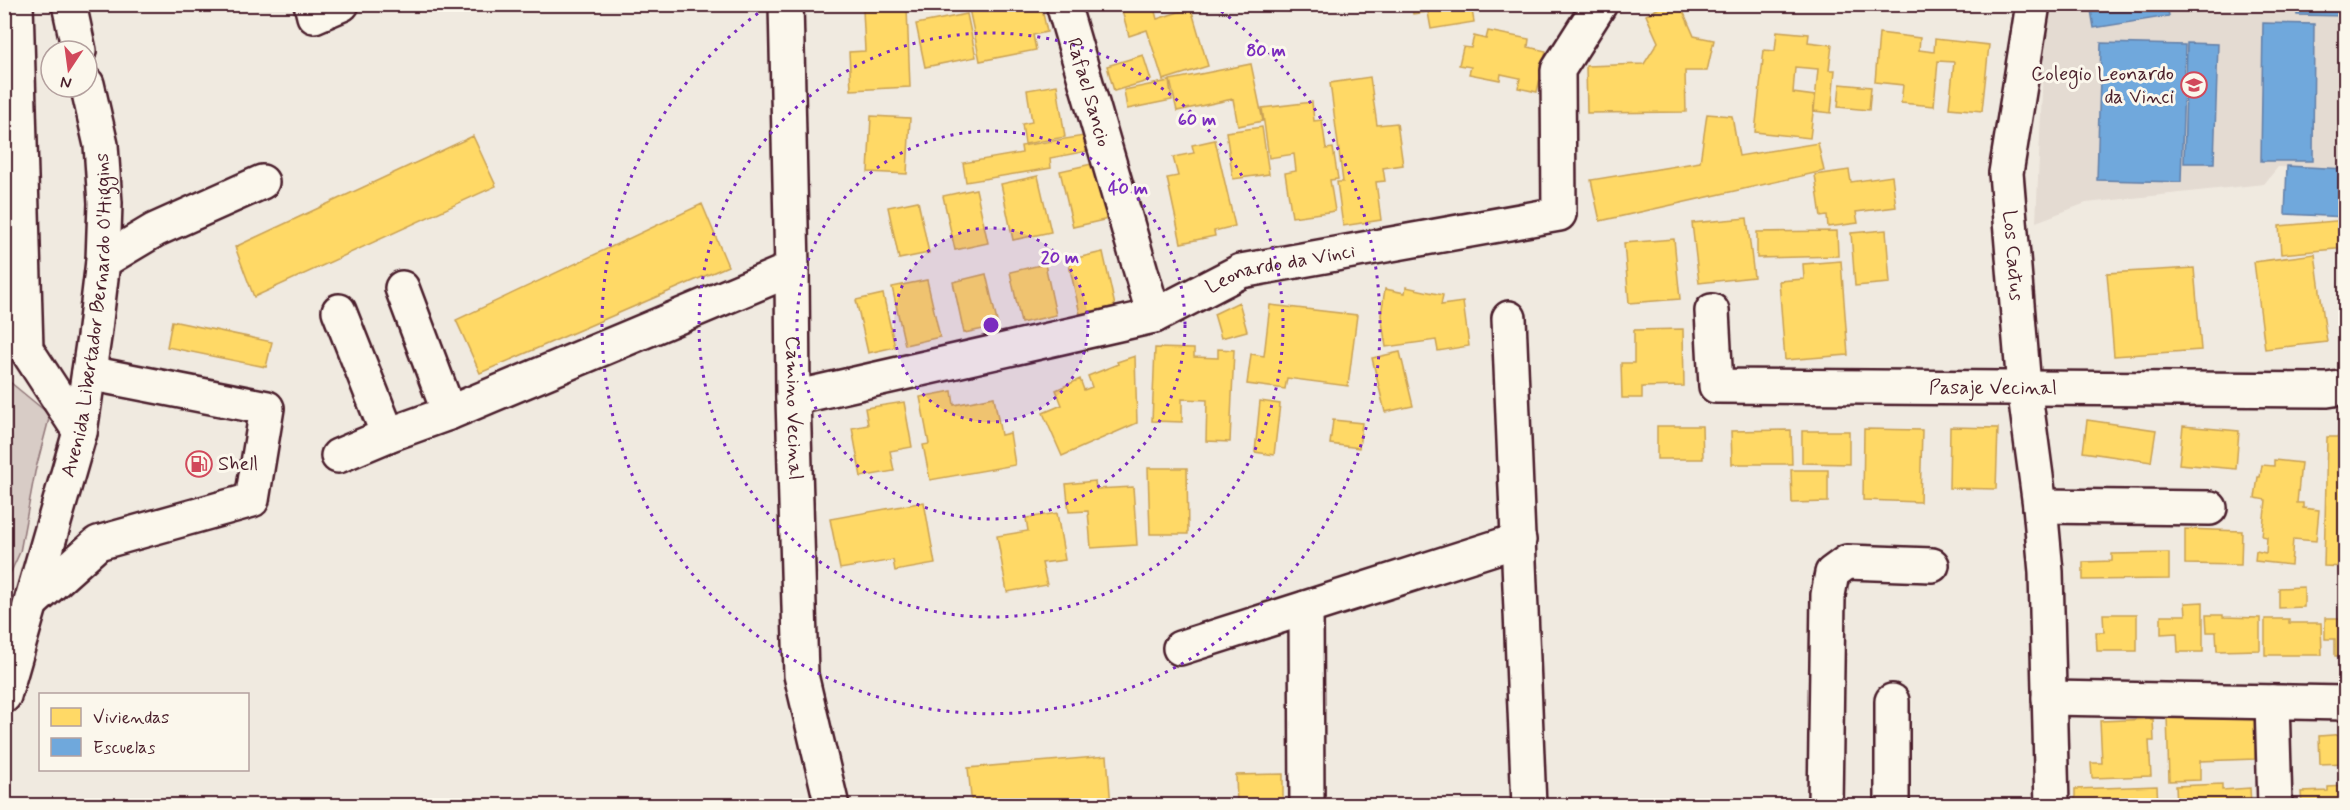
<svg xmlns="http://www.w3.org/2000/svg" width="2350" height="810" font-family="Mynerve,sans-serif">
  <style>
    .built { fill: #e4dbd2 }
    .green { fill: #d8ccc6; stroke: #917678; stroke-width: 1.5 }
    .homes { fill: #ffd966; stroke: #c9a154; stroke-width: 1.5 }
    .schools { fill: #6fa8dc; stroke: #647fa7; stroke-width: 1.5 }
    .lines { fill: none; stroke-linecap: round; stroke-linejoin: round }
    .minor-casing { stroke: #4a1f2b; stroke-width: 38 }
    .major-casing { stroke: #4a1f2b; stroke-width: 38 }
    .minor { stroke: #fbf7ec; stroke-width: 33 }
    .major { stroke: #fbf7ec; stroke-width: 33 }
    .ring { fill: none; stroke: #7b2cbf; stroke-width: 3; stroke-dasharray: 3 6 }
    .labels { text-anchor: middle; dominant-baseline: central; stroke-width: 6; stroke-linejoin: round; paint-order: stroke }
    .poi-label { font-size: 20px; fill: #4a1f2b; stroke: #fbf7ec; text-anchor: end }
    .street-label { font-size: 20px; fill: #4a1f2b; stroke: #fbf7ec }
    .centre { fill: #7b2cbf; stroke: #fbf7ec; stroke-width: 3 }
    .ring-label { font-size: 18px; text-anchor: middle; font-weight: bold; fill: #7b2cbf; stroke: #fbf7ec; stroke-width: 6; stroke-linejoin: round; paint-order: stroke }
  </style>
  <rect width="100%" height="100%" fill="#f0eae0"/>
  <filter id="ink" filterUnits="userSpaceOnUse"><feTurbulence type="fractalNoise" baseFrequency=".0167" numOctaves="2"/><feDisplacementMap in="SourceGraphic" scale="12" xChannelSelector="R" yChannelSelector="G"/><feConvolveMatrix kernelMatrix="1 2 1 2 8 2 1 2 1" color-interpolation-filters="sRGB"/></filter>
  <g filter="url(#ink)">
    <path class="built" d="M2046,5H2345V169L2278,167L2264,184L2086,203L2036,222Z"/>
    <path class="green" d="M5,378L50,415L35,472L20,552L5,585Z"/>
    <path class="homes" d="M968,4H1041L1047,32L1033,35L1036,50L980,61Z
      M1099,4H1124L1101,11Z
      M1144,4H1153L1157,19L1191,8L1208,66L1163,80L1147,30L1129,36L1122,11Z
      M1412,4H1471L1474,22L1431,29L1428,12L1413,14Z
      M1666,4H1680L1694,36L1714,40L1707,71H1685L1686,112L1587,113L1586,66L1644,64L1658,42L1646,15Z
      M907,8L910,87L851,90L849,52L865,51L863,10Z
      M967,14L976,57L925,67L916,24Z
      M1488,31L1529,39L1528,47L1546,51L1537,92L1518,88L1520,78L1501,74L1500,80L1469,74L1471,67L1459,65L1463,47L1471,48L1474,36L1486,39Z
      M1777,31L1809,34L1808,42L1832,45L1829,70H1835L1831,113L1814,111L1818,69L1795,67L1793,93L1815,96L1810,138L1755,132L1764,50L1775,51Z
      M1879,33L1920,38L1919,50L1934,52L1935,39L1989,45L1982,111L1949,108L1954,62L1938,61L1934,106L1901,103L1903,85L1875,82Z
      M1143,55L1151,80L1114,91L1107,66Z
      M1251,64L1263,121L1238,126L1233,99L1177,111L1170,80Z
      M1370,77L1377,125L1397,123L1403,165L1383,168L1385,181L1376,182L1381,220L1343,226L1337,182H1343L1330,83Z
      M1169,81L1172,100L1127,109L1124,90Z
      M1840,84L1871,87L1869,110L1838,107Z
      M1057,85L1065,137L1025,144L1022,124L1032,122L1027,90Z
      M1312,102L1314,121L1322,120L1326,149L1333,148L1338,179L1330,180L1335,211L1292,217L1285,173L1296,171L1294,154L1269,158L1262,108Z
      M1707,114L1732,116L1739,156L1818,143L1824,171L1600,221L1591,180L1700,162Z
      M871,116L910,118L907,174L868,172Z
      M1262,127L1269,174L1233,179L1226,132Z
      M1090,135L1093,150L1050,158L1051,168L966,182L963,163L1022,153L1021,146Z
      M473,136L496,186L254,297L235,247Z
      M1215,140L1235,226L1214,231L1215,236L1181,243L1167,178L1178,176L1173,157L1194,153L1192,145Z
      M1101,162L1113,218L1073,227L1060,171Z
      M1849,170L1851,182L1892,176L1896,207L1856,212L1858,223L1828,227L1827,216L1821,217L1815,175Z
      M1038,176L1051,232L1013,240L1001,184Z
      M976,189L988,243L955,250L943,196Z
      M918,201L929,253L899,259L888,207Z
      M702,204L728,266L480,373L456,320Z
      M1747,218L1754,277L1699,283L1692,223Z
      M2346,220V248L2281,254L2279,226Z
      M1886,230L1890,283L1855,286L1851,233Z
      M1837,231L1838,256L1757,258V232Z
      M1674,239L1680,299L1629,303L1624,243Z
      M1103,252L1115,306L1080,314L1068,260Z
      M2315,254L2327,342L2265,349L2254,262Z
      M1841,261L1848,355L1785,360L1779,281L1804,279L1803,264Z
      M1045,264L1056,315L1021,323L1010,272Z
      M2194,268L2201,350L2114,356L2107,273Z
      M986,274L998,326L964,333L953,282Z
      M927,280L940,337L905,345L892,287Z
      M1406,287L1443,295L1441,305L1463,302L1469,346L1438,351L1436,340L1386,347L1381,315L1385,289L1405,293Z
      M883,294L895,347L868,353L856,300Z
      M1239,302L1247,331L1221,338L1214,314Z
      M1270,305L1357,315L1348,386L1287,378L1285,389L1247,384L1251,354L1264,356Z
      M172,321L272,342L266,367L167,347Z
      M1683,329L1684,386L1642,387V398H1622L1621,363H1634V330Z
      M1155,348L1194,349V357L1218,358V349L1234,350L1230,442L1206,441L1207,400L1182,399V422L1152,421Z
      M1400,352L1413,406L1385,412L1372,358Z
      M1135,356L1137,423L1062,456L1043,413L1062,405L1056,390L1080,379L1084,390L1092,387L1088,376L1118,364L1117,362Z
      M952,391L954,405L994,397L1001,435L1010,433L1015,465L930,480L923,445L929,444L920,397Z
      M1260,401L1280,404L1274,455L1255,452Z
      M904,402L912,447L890,451L894,471L861,477L852,428L868,425L865,408Z
      M1333,420L1362,423L1359,448L1330,444Z
      M2087,420L2156,430L2151,462L2083,452Z
      M1657,426H1702L1703,459H1657Z
      M2183,426L2239,431L2236,469L2179,464Z
      M1950,427L1998,428L1996,489L1949,488Z
      M1864,429L1922,430L1920,502L1863,500Z
      M1791,430L1792,464H1732L1731,431Z
      M1802,431H1849V464L1802,463Z
      M2327,437H2346V567L2324,566Z
      M2274,460L2301,463L2297,503H2303V508L2319,510L2316,541L2293,539L2291,565L2255,561L2256,551L2266,553L2267,537L2262,536L2266,500L2255,498L2258,477H2260L2262,465L2274,466Z
      M1148,468H1187L1188,534H1150Z
      M1791,470H1828V502L1792,503Z
      M1095,481L1096,489L1133,487L1137,545L1091,548L1088,511L1069,512L1066,484Z
      M924,502L935,564L895,571L893,560L840,569L830,519Z
      M1057,513L1065,560L1042,563L1047,585L1007,592L997,536L1028,531L1026,518Z
      M2185,529L2242,531L2241,565L2185,564Z
      M2169,553V579L2083,580V562L2112,561V554Z
      M2304,587V607L2279,608V588Z
      M2203,602V652H2178L2177,633L2161,634V615H2186L2185,603Z
      M2103,614H2137V651H2097L2096,632H2104Z
      M2206,615H2223V617L2260,618V650L2217,651L2216,632H2207Z
      M2325,618H2343V624H2346V656H2335V639H2325Z
      M2265,619H2289V623H2321L2322,655H2265Z
      M2254,712L2255,759L2200,761V780L2169,781L2167,716Z
      M2153,719L2154,741H2149L2151,776L2092,778L2091,763H2102L2100,721Z
      M2346,734V763L2320,764L2319,736Z
      M1107,756L1111,806H972L968,768Z
      M1283,774V806H1237L1236,775Z
      M2222,784V790L2250,788L2251,806H2177L2176,786Z
      M2157,786L2158,806H2075V789Z
      M2346,786V806H2302L2301,792L2328,791V787Z
      M1154,800H1198V806H1154Z"/>
    <path class="schools" d="M2090,4H2167L2169,16L2094,28Z
      M2297,4H2346V16L2297,15Z
      M2263,23L2314,24L2313,161H2261Z
      M2101,43L2185,45L2181,182L2097,180Z
      M2187,43L2218,44L2214,163H2184Z
      M2287,166L2346,169V217L2285,214Z"/>
    <g class="lines">
      <g class="minor-casing">
        <g id="minor">
          <path d="M16,4L26,349L80,432"/>
          <path d="M311,4L314,16L342,4"/>
          <path id="s1" d="M786,4L792,269L793,398L801,675L832,806"/>
          <path id="s2" d="M1063,4L1154,316"/>
          <path id="s3" d="M2033,4L2006,173L2024,387L2040,506L2046,572L2052,806"/>
          <path d="M103,261L155,230L262,182"/>
          <path d="M402,288L449,413"/>
          <path d="M339,311L388,435"/>
          <path id="s4" d="M1712,311L1716,386L2327,390L2346,387"/>
          <path d="M1509,318L1529,806"/>
          <path id="s5" d="M793,398L1154,316L1241,271L1559,214L1558,70L1600,4"/>
          <path d="M338,456L388,435L449,413L792,269"/>
          <path d="M2040,506L2210,508"/>
          <path d="M32,602L98,543L252,500L267,408L89,373"/>
          <path d="M1306,608L1307,806"/>
          <path d="M1180,648L1519,540"/>
          <path d="M2049,698L2346,703"/>
          <path d="M1892,701V806"/>
          <path d="M2272,702L2275,806"/>
          <path d="M1825,806L1828,595L1832,573L1847,562L1932,565"/>
        </g>
      </g>
      <g class="major-casing">
        <g id="major">
          <path d="M69,4L79,51"/>
          <path id="s6" d="M4,696L80,432L94,337L103,261L105,203L101,145L87,84"/>
        </g>
      </g>
      <use href="#minor" class="minor"/>
      <use href="#major" class="major"/>
    </g>
  </g>
  <circle cx="991" cy="325" r="97" fill="#7b2cbf" fill-opacity=".12"/>
  <g class="ring">
    <circle cx="991" cy="325" r="97"/>
    <circle cx="991" cy="325" r="194"/>
    <circle cx="991" cy="325" r="292"/>
    <path d="M1214 6A389 389 0 1 1 768 6"/>
  </g>
  <defs>
    <g id="school-ring" transform="scale(1.35)"><circle r="9.5" fill="#fbf7ec" stroke="#d1495b" stroke-width="1.5"/><path d="M0-5L7-2L0 1L-7-2ZM-4 1L0 2.5L4 1V4Q0 6-4 4Z" fill="#d1495b"/></g>
    <g id="fuel-ring" transform="scale(1.35)"><circle r="9.5" fill="#fbf7ec" stroke="#d1495b" stroke-width="1.5"/><path d="M-5.5-6h7V0h2V4h1.3V-2.5L3-4.5l.8-.8L6-3V5H2.5V1h-1V6h-7ZM-4.2-4.7v3.2H.2V-4.7Z" fill="#d1495b"/></g>
  </defs>
  <g fill-rule="evenodd">
    <use href="#school-ring" x="2194" y="85"/>
    <use href="#fuel-ring" x="199" y="464"/>
  </g>
  <g class="labels">
    <g class="poi-label">
      <text x="2174" y="74">Colegio Leonardo<tspan x="2174" dy="23">da Vinci</tspan></text>
      <text x="218" y="464" text-anchor="start">Shell</text>
    </g>
    <g class="street-label">
      <text stroke="none"><textPath href="#s2" startOffset="92">Rafael Sancio</textPath></text>
      <text stroke="none"><textPath href="#s3" startOffset="254">Los Cactus</textPath></text>
      <text stroke="none"><textPath href="#s5" startOffset="507">Leonardo da Vinci</textPath></text>
      <text stroke="none"><textPath href="#s6" startOffset="392">Avenida Libertador Bernardo O'Higgins</textPath></text>
      <text stroke="none"><textPath href="#s4" startOffset="352">Pasaje Vecinal</textPath></text>
      <text stroke="none"><textPath href="#s1" startOffset="404">Camino Vecinal</textPath></text>
    </g>
  </g>
  <circle cx="991" cy="325" r="9" class="centre"/>
  <g class="ring-label">
    <text x="1266" y="56">80 m</text>
    <text x="1197" y="125">60 m</text>
    <text x="1128" y="194">40 m</text>
    <text x="1060" y="263">20 m</text>
  </g>
  <rect width="2350" height="810" fill="none" stroke="#fbf7ec" stroke-width="24"/>
  <rect x="12" y="12" width="2326" height="786" fill="none" stroke="#4a1f2b" stroke-width="2" filter="url(#ink)"/>
  <rect x="39" y="693" width="210" height="78" fill="#fbf7ec" stroke="#b4a19f" stroke-width="1.5"/>
  <rect x="51" y="708" width="30" height="18" fill="#ffd966" stroke="#b4a19f" stroke-width="1.5"/>
  <text x="93" y="723" font-size="18" fill="#4a1f2b">Viviendas</text>
  <rect x="51" y="738" width="30" height="18" fill="#6fa8dc" stroke="#b4a19f" stroke-width="1.5"/>
  <text x="93" y="753" font-size="18" fill="#4a1f2b">Escuelas</text>
  <g transform="translate(69 69) rotate(193)"><circle r="28" fill="#fbf7ec" stroke="#b4a19f" stroke-width="1.5"/>
  <path d="M0-4.5L10 22L0 15L-10 22Z" fill="#d1495b"/>
  <text y="-9" font-size="16" font-weight="bold" text-anchor="middle" fill="#4a1f2b">N</text>
  </g>
</svg>
